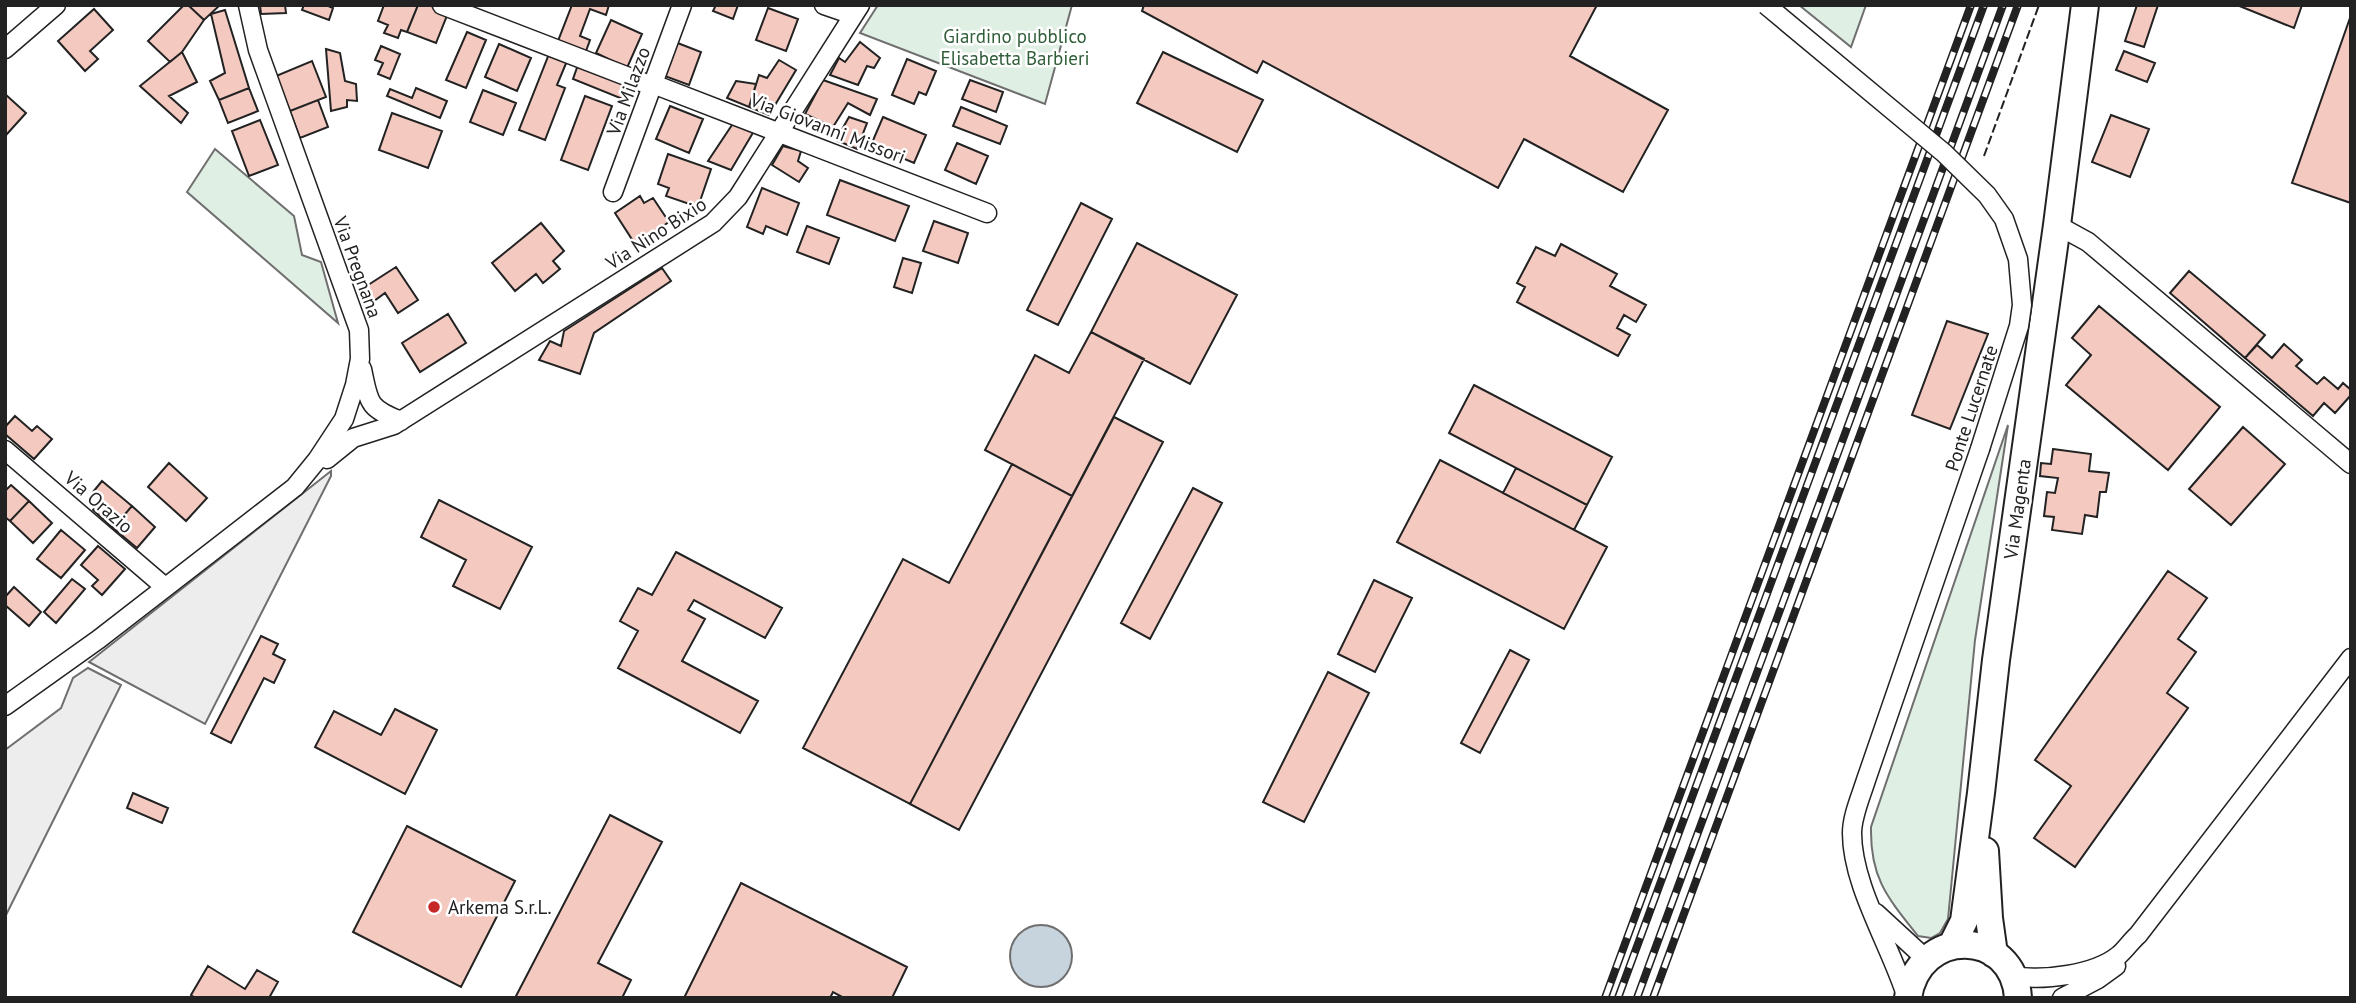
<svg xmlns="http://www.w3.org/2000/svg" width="2356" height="1003" font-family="'PT Sans',sans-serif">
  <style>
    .green { fill: #e0efe3; stroke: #6f6f6f; stroke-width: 2 }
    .parking { fill: #ededed; stroke: #6f6f6f; stroke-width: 2 }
    .water { fill: #c7d3dd; stroke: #6f6f6f; stroke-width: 2 }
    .building { fill: #f3c9c0; stroke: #222; stroke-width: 2 }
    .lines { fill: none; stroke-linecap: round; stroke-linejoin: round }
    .street-casing { stroke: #222; stroke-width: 21 }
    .secondary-casing { stroke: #222; stroke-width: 30 }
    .street { stroke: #fff; stroke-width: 18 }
    .secondary { stroke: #fff; stroke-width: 26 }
    .rail-casing { stroke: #222; stroke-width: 8 }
    .rail { stroke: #fff; stroke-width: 5; stroke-dasharray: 16; stroke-linecap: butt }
    .street-bridge-casing { stroke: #222; stroke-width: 21; stroke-linecap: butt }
    .street-bridge { stroke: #fff; stroke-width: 18 }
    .fence { stroke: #222; stroke-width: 2; stroke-dasharray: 9 3.5; stroke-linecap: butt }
    .poi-dot { fill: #c62828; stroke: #fff; stroke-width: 2.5 }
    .labels { text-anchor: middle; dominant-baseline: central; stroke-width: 5; stroke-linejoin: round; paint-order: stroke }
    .park-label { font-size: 19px; fill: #2f5e38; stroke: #fff }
    .street-label { font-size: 19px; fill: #222; stroke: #fff }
    .poi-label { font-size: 19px; fill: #222; stroke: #fff; text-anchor: start }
  </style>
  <rect width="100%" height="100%" fill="#fff"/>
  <path class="green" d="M878,5H1072L1045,104L860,33Z
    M1799,5H1866L1851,47Z
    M215,149L294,216L302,255L321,262L338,323L187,192Z
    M2008,425L1975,640L1948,919L1940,933L1931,938L1918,936C1887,897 1870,878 1871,827Z"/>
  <path class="parking" d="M331,471V476L205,724L89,662Z
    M88,668L121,685L5,917V750L61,708L73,678Z"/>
  <path class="water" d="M1010 956a31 31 0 1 1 62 0a31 31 0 1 1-62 0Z"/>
  <path class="building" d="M184,5H188L204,20L182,52L170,62L148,41Z
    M188,5H220L204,20Z
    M260,5H285L286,13L261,14Z
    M304,5H326L333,8L329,20L302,10Z
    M384,5H418L407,32L401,30L398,38L384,33L388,25L378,21Z
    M418,5H429L448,13L436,43L407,32Z
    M572,5H609L606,15L590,9L580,36L590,40L586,51L558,41Z
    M716,5H738L733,19L713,11Z
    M1144,5H1597L1570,56L1668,110L1623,192L1524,139L1498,188L1263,61L1257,73L1142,11Z
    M2137,5H2158L2144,47L2125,41Z
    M2237,5H2302L2294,28Z
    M768,8L798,19L786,51L756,40Z
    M94,9L113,30L90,51L98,59L85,71L58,41Z
    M225,10L249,88L219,100L210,81L225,73L211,14Z
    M2351,15V203L2292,183Z
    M611,20L642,34L627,68L596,53Z
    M467,32L486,40L466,88L446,80Z
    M675,42L701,52L689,85L662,75Z
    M860,42L880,58L874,68L867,66L858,85L830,75L839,58L845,62Z
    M499,44L531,58L517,91L485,77Z
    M381,46L400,54L390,79L378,74L383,63L375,60Z
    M326,49L340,53L345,81L356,84L357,101L347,100V107L331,111Z
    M2124,51L2155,63L2147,82L2116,70Z
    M182,52L197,82L169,96L188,113L181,123L140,86Z
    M1163,52L1263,100L1237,152L1137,103Z
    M549,54L567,61L557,85L565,88L545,140L519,130Z
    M907,59L936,71L926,95L919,92L914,104L892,95Z
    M779,60L796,70L769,115L749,107L759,75L767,78Z
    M312,61L326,97L290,111L276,76Z
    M579,62L631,83L625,100L573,79Z
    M823,80L877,99L870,115L848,103L833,127L805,114Z
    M970,80L1003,92L996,112L962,99Z
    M736,81L756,84L749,107L727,98Z
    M249,88L258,111L228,123L219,100Z
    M416,88L447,101L440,118L387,96L390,89L412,98Z
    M483,90L516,103L503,135L470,122Z
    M5,94L26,113L7,134L5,132Z
    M585,96L612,106L588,170L561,160Z
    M318,100L328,127L300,138L290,111Z
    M670,106L703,119L689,153L656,139Z
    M961,107L1007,126L1000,144L953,126Z
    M392,113L442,131L428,168L379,150Z
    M2111,115L2149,129L2130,177L2092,162Z
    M849,117L867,123L857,149L836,140Z
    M883,117L926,135L914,163L871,145Z
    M260,120L278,165L249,176L232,131Z
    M734,122L754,131L731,170L708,161Z
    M957,143L988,156L976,184L945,170Z
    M783,146L801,151L798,161L808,168L799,182L772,165Z
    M668,154L711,169L698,207L666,196L669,188L658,184Z
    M840,180L909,206L895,241L827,215Z
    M762,188L799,203L787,235L766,226L763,234L747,227Z
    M640,196L644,203L653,198L669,222L635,244L615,213Z
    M1081,203L1112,219L1058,325L1027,310Z
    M934,221L968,233L958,263L923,251Z
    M541,223L564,251L553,261L560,269L543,283L536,274L515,291L492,263Z
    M807,226L839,238L829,264L797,252Z
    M1137,243L1237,295L1190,384L1091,332Z
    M1561,244L1617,274L1610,286L1646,305L1636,322L1624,315L1617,328L1630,335L1618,356L1517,302L1525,287L1517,283L1536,247L1555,256Z
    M903,258L921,263L912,293L894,287Z
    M396,267L418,300L398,313L385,293L374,301L365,287Z
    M662,268L671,281L594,333L580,374L539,360L550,341L561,346L564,331Z
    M2189,271L2265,335L2245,358L2170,293Z
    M2099,306L2220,407L2168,470L2066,385L2091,355L2072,338Z
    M448,314L466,343L420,372L402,343Z
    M1947,321L1988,334L1950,429L1912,415Z
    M1091,332L1144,359L1072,496L985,450L1035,355L1069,373Z
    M2284,344L2302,360L2296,366L2317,384L2324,377L2338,389L2343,383L2351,390V395L2335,413L2324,403L2313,416L2245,358L2257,345L2272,358Z
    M1474,385L1612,457L1587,505L1449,433Z
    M15,416L32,431L37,426L52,439L34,459L5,434V427Z
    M1114,417L1163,442L959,830L910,804Z
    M2243,427L2285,464L2231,525L2189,489Z
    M2053,449L2091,454L2089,471L2109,473L2106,492H2100L2097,517L2085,515L2082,534L2052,530L2054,517L2044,516L2047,492L2055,493L2058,478L2040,476L2041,463L2051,464Z
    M1440,460L1607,547L1564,629L1397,542Z
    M169,463L207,498L186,521L148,487Z
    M1012,464L1072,496L910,804L803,748L903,559L949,583Z
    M1516,468L1587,505L1574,530L1503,493Z
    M102,481L132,506L113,528L93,510L102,500L93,492Z
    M11,485L29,501L10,521L5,517V488L7,489Z
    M1193,488L1222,503L1150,639L1121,623Z
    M439,500L532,547L500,609L453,586L466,560L421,537Z
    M29,501L52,523L33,543L10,521Z
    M132,506L155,527L137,548L113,528Z
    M61,530L85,550L61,578L37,559Z
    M98,546L125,569L102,595L92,586L98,580L81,565Z
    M676,552L782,608L765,638L694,600L688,610L705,619L682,661L758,701L740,733L618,668L638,631L620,621L638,588L652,595Z
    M2168,571L2207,598L2178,639L2196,652L2167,693L2188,708L2075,867L2034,838L2071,786L2035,760Z
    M72,579L85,589L56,623L44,612Z
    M1374,580L1412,598L1375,672L1338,654Z
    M14,587L41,612L29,626L5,605V597Z
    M261,636L278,644L273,654L285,660L274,683L264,678L231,743L211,733Z
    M1510,650L1529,660L1480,753L1461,743Z
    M1328,672L1369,693L1304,822L1263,802Z
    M395,709L437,730L405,794L315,747L334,711L381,735Z
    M133,793L168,808L162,823L127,808Z
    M610,815L662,842L598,963L631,980L622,998H515Z
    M407,826L515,881L461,987L353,932Z
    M741,883L907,967L892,998H844L833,992L830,998H684Z
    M208,966L245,989L257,970L278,982L269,998H195L191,995Z"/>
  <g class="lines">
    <g class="street-casing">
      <path id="street" d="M442,5L652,86
        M824,5L853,15
        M5,49L56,5
        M653,84L987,213
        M613,192L682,5
        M2057,225L2088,242L2351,464
        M362,369C369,402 367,408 401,421
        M5,450L165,587
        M327,459L353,438L394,425L713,223L738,197L860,5
        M5,706L99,639L295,487L317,460L344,419L355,385L360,359L359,330L258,50L248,5
        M1876,913L1926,959
        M2013,976C2043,981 2095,975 2119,955C2126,949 2131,941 2138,935L2351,658
        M1907,998C1891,946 1852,886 1852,833C1852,816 1861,796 1866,780L1980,449
        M2062,998L2098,979L2116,966"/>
    </g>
    <g class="secondary-casing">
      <path id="secondary" d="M1985,851L1989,918L1994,954
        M1952,945L1964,921L1981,793L1996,660L2057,225L2085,5
        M1908,998C1918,926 2014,928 2018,998"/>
    </g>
    <use href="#street" class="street"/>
    <use href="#secondary" class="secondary"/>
    <g class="rail-casing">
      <path id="rail" d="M1605,998L1971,5
        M1618,998L1984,5
        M1637,998L2003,5
        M1653,998L2018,5"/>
    </g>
    <use href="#rail" class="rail"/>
    <g class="street-bridge-casing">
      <path id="street-bridge" d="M1766,5L1944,153L1987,195L2004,219L2018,259L2022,305L2019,326L1980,449"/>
    </g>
    <use href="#street-bridge" class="street-bridge"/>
    <path class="fence" d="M1984,156L2039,5"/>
  </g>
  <circle class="poi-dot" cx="434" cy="907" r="7"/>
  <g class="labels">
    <g class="park-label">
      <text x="1015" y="36">Giardino pubblico<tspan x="1015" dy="22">Elisabetta Barbieri</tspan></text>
    </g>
    <g class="street-label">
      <text transform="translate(628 91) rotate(-70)">Via Milazzo</text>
      <text transform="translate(828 128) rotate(21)">Via Giovanni Missori</text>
      <text transform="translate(656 233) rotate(-33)">Via Nino Bixio</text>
      <text transform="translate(358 267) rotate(70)">Via Pregnana</text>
      <text transform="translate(1971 408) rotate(-72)">Ponte Lucernate</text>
      <text transform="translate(99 502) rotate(41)">Via Orazio</text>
      <text transform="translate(2017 509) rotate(-82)">Via Magenta</text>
    </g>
    <g class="poi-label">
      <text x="448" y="907">Arkema S.r.L.</text>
    </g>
  </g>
  <rect width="2356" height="1003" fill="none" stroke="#222222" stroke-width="14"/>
</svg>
